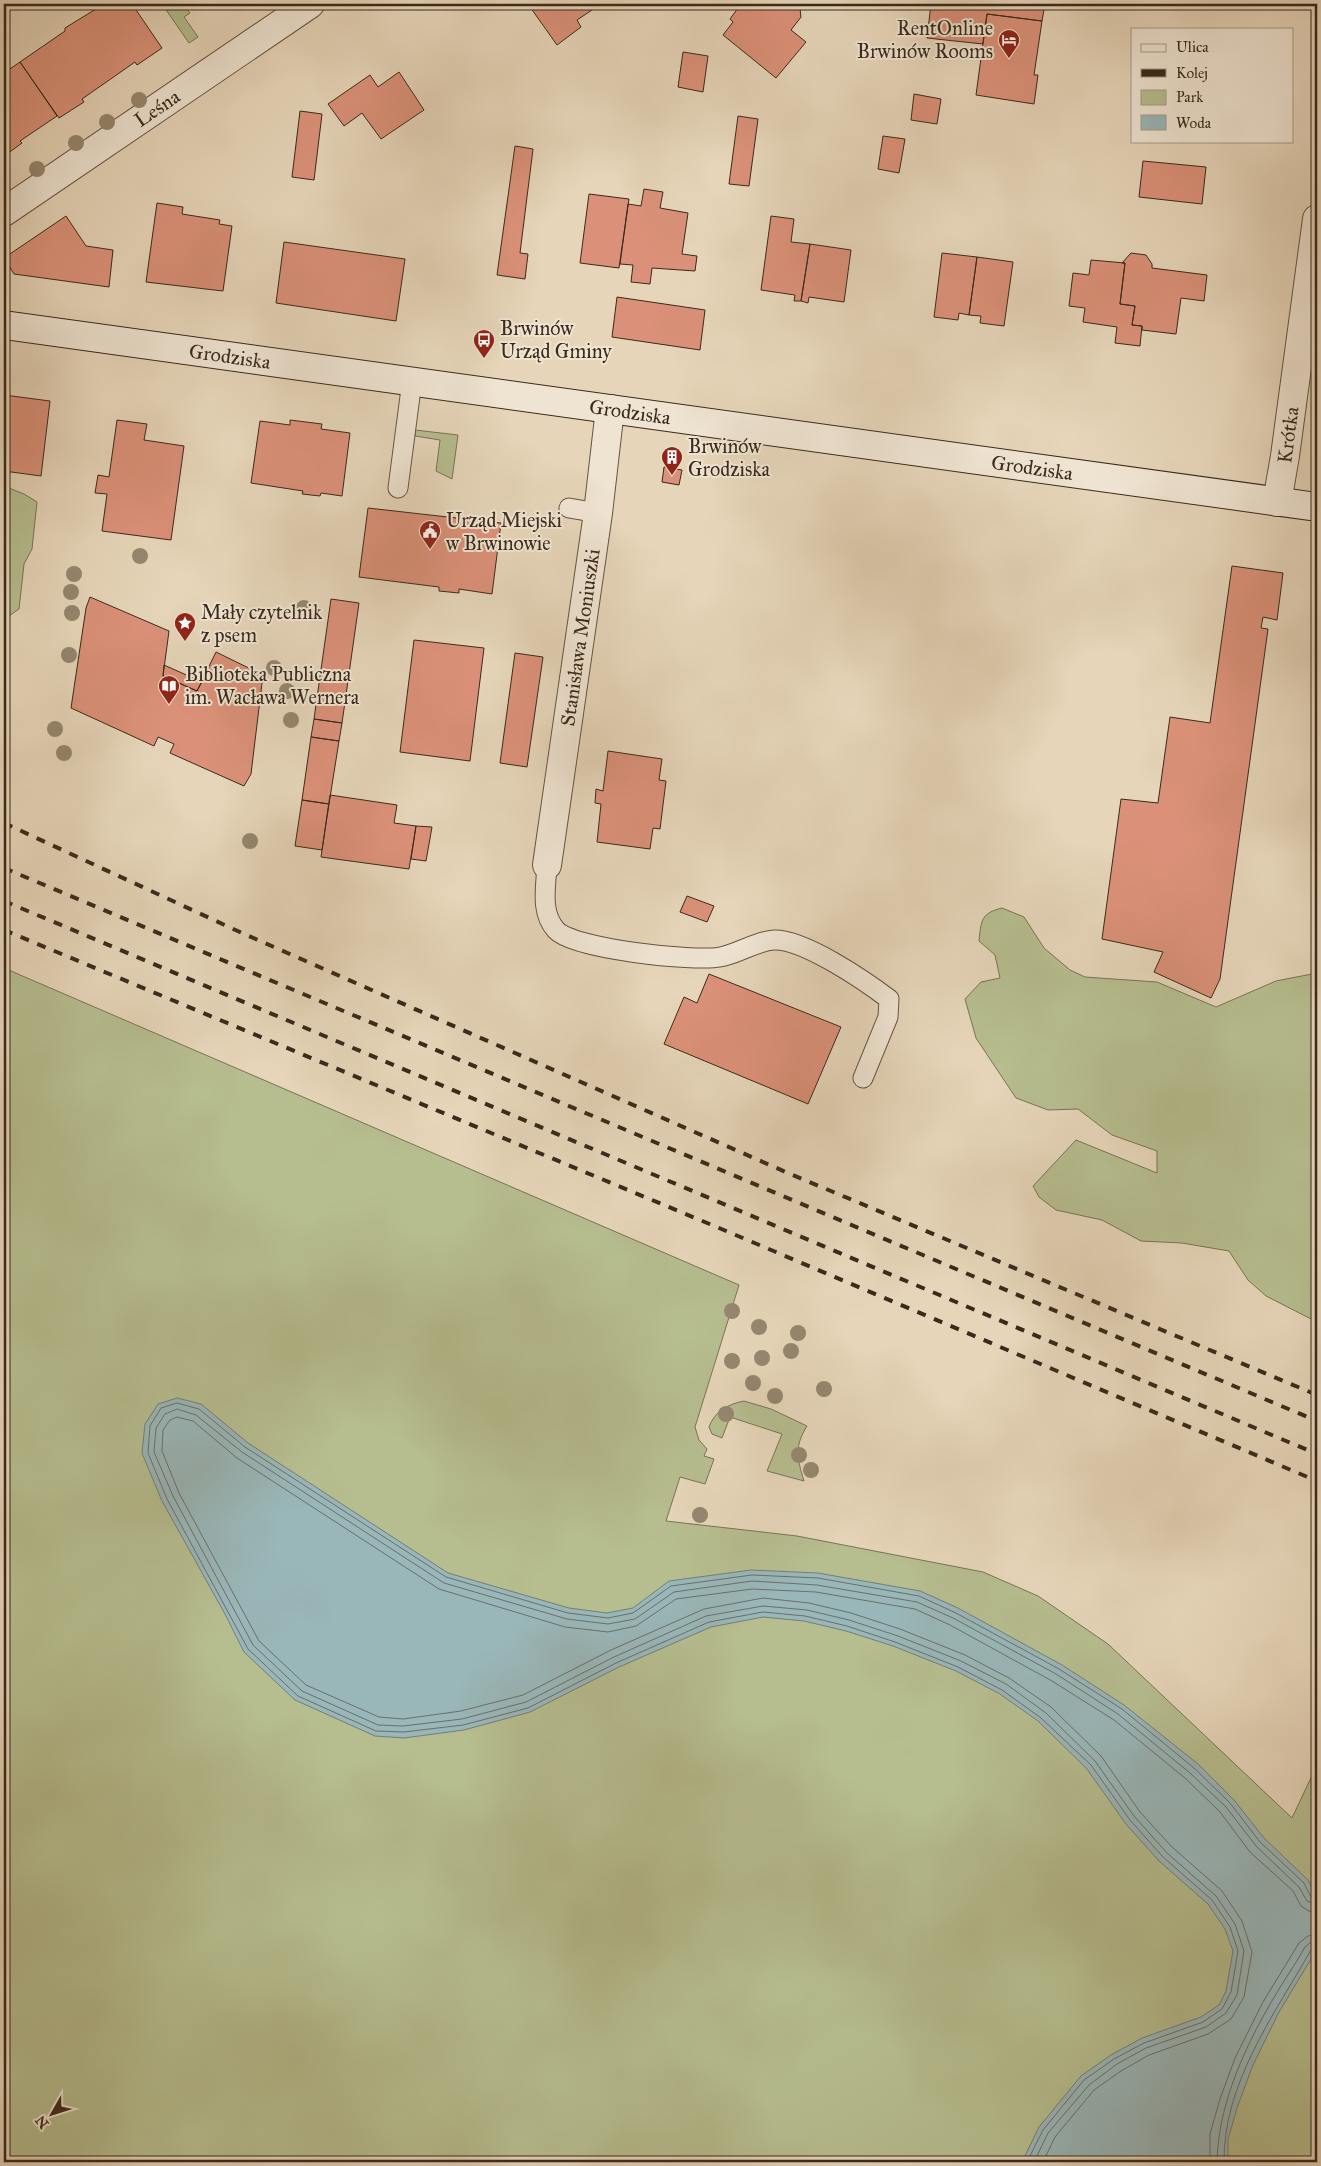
<svg xmlns="http://www.w3.org/2000/svg" width="1321" height="2166" font-family="'IM FELL Great Primer',serif">
  <style>
    .green { fill: #b6bd8f; stroke: #787455 }
    .water { fill: #99b6b8; stroke: #737e79 }
    .lines { fill: none; stroke-linecap: round; stroke-linejoin: round }
    .shore { stroke: #69706a; stroke-width: 1 }
    .building { fill: #db9179; stroke: #392a1b }
    .lane-casing { stroke: #645542; stroke-width: 21 }
    .street-casing { stroke: #645542; stroke-width: 30 }
    .secondary-casing { stroke: #392a1b; stroke-width: 30 }
    .lane { stroke: #efe4d2; stroke-width: 19 }
    .street { stroke: #efe4d2; stroke-width: 28 }
    .secondary { stroke: #efe4d2; stroke-width: 28 }
    .rail { stroke: #392a1b; stroke-width: 4; stroke-dasharray: 9 9; stroke-linecap: butt }
    .tree { fill: #95876f }
    .labels { text-anchor: middle; dominant-baseline: central; stroke-width: 4; stroke-linejoin: round; paint-order: stroke }
    .poi-label { font-size: 20px; fill: #392a1b; stroke: #efe4d2; text-anchor: start }
    .street-label { font-size: 20px; fill: #392a1b; stroke: #efe4d2 }
  </style>
  <rect width="100%" height="100%" fill="#e6d5b9"/>
  <filter id="stains"><feTurbulence type="fractalNoise" baseFrequency=".004" numOctaves="4"/><feColorMatrix values="0 0 0 0 .2 0 0 0 0 .09 0 0 0 0 .02 0 0 0 .5 -.17"/></filter>
  <radialGradient id="worn" r=".72"><stop offset=".6" stop-color="#630" stop-opacity="0"/><stop offset="1" stop-color="#630" stop-opacity=".3"/></radialGradient>
  <path class="green" d="M162,4H175L177,6L183,4L190,13L184,17L198,37L189,43Z
    M415,430L458,435L452,479L436,471L440,440L415,436Z
    M4,486L24,494L37,502L32,549L24,564L19,609L6,618L4,617Z
    M1002,908L1024,917L1044,948L1070,970L1085,977L1157,982L1216,1007L1276,981L1317,973V1322L1266,1296L1248,1280L1229,1251L1182,1243L1141,1241L1102,1220L1056,1210L1039,1197L1033,1186L1076,1140L1157,1173V1151L1112,1135L1078,1109L1048,1110L1016,1098L976,1038L965,999L981,982L1000,978L995,955L979,941C981,921 981,913 1002,908Z
    M4,968L739,1285L695,1427L699,1440L707,1449L704,1456L714,1459L705,1484L680,1477L666,1521L797,1536L983,1572L1038,1596L1108,1644L1292,1818L1317,1765V2162H4Z
    M744,1401L771,1409L807,1426C794,1447 797,1458 804,1481L767,1471L782,1434L730,1417L722,1438L712,1434L709,1427C714,1412 728,1404 744,1401Z"/>
  <path class="water" d="M177,1398L201,1404L248,1443L448,1573L569,1608L607,1613L633,1608L669,1581L751,1570L818,1573L920,1591L958,1608L1062,1665L1124,1705L1198,1764L1234,1800L1264,1838L1308,1880L1317,1897V1949L1279,2012L1253,2065L1238,2105L1228,2139V2162H1022L1039,2127L1081,2076L1111,2055L1142,2038L1201,2017L1219,2005L1226,1991L1233,1951L1225,1929L1208,1904L1159,1861L1126,1824L1087,1769L1038,1721L1000,1694L956,1671L893,1646L846,1631L804,1621L763,1617L711,1627L619,1667L530,1712L464,1730L404,1738L375,1736L295,1700L244,1652L225,1614L162,1501L142,1453L145,1424L158,1404Z"/>
  <g class="lines">
    <path class="shore" d="M1027,2162L1043,2130L1084,2080L1114,2059L1144,2043L1203,2022L1222,2009L1231,1992L1238,1951L1230,1927L1212,1900L1163,1857L1130,1820L1091,1765L1041,1718L1002,1690L958,1667L895,1642L847,1626L805,1616L763,1612L709,1622L616,1663L528,1708L463,1725L404,1732L376,1731L298,1696L248,1649L167,1499L148,1453L150,1426L161,1408L177,1403L199,1409L245,1447L446,1577L568,1613L608,1618L633,1613L671,1586L752,1575L818,1578L919,1596L956,1613L1059,1669L1122,1709L1194,1768L1230,1803L1260,1842L1304,1883L1311,1897L1317,1898
      M1034,2162L1048,2133L1089,2085L1117,2064L1146,2048L1206,2027L1226,2013L1237,1995L1244,1951L1235,1924L1216,1896L1167,1853L1134,1816L1095,1761L1046,1713L1006,1684L961,1661L898,1636L849,1620L807,1610L763,1606L706,1616L614,1657L526,1702L462,1719L403,1726L378,1725L302,1691L253,1645L173,1496L154,1452L156,1428L165,1414L177,1409L196,1415L242,1452L444,1583L567,1619L608,1624L635,1619L674,1592L752,1581L817,1585L917,1602L953,1618L1056,1674L1118,1714L1190,1773L1226,1807L1256,1846L1299,1887L1307,1901L1317,1905
      M1043,2162L1055,2137L1094,2090L1121,2071L1149,2055L1208,2034L1231,2019L1244,1997L1252,1952L1242,1921L1222,1891L1172,1847L1140,1812L1101,1756L1051,1707L1009,1678L965,1655L900,1629L851,1613L809,1603L763,1598L704,1609L611,1650L523,1695L461,1711L403,1719L379,1717L306,1685L259,1641L179,1493L162,1451L163,1430L170,1420L177,1417L193,1421L237,1458L439,1589L565,1627L608,1632L636,1626L676,1599L752,1589L816,1592L915,1609L950,1625L1052,1681L1114,1720L1185,1778L1220,1812L1250,1852L1293,1891L1301,1906L1309,1911L1317,1912
      M1210,2162V2134L1220,2099L1235,2058L1263,2002L1299,1943L1308,1936L1317,1934
      M1217,2162C1218,2108 1242,2053 1269,2006C1280,1986 1294,1967 1305,1947L1311,1942L1317,1941
      M1224,2162C1223,2084 1274,2015 1311,1950L1317,1948"/>
  </g>
  <path class="building" d="M104,4H132L162,48L137,65L135,62L82,99L84,102L59,118L20,62L65,31V28Z
    M528,4H601L577,20L581,27L557,45Z
    M741,4L745,8L749,4H758L762,7L764,4H794L800,9L801,17L791,30L806,42L776,78L723,35L733,22L730,19Z
    M931,4H1045L1042,21L987,14L983,44L927,38Z
    M987,14L1042,21L1034,75H1038L1034,104L976,95Z
    M683,52L708,56L703,92L678,87Z
    M20,62L57,116L20,141L22,143L7,154L4,152V73Z
    M399,72L424,110L381,139L362,113L344,126L328,104L370,75L378,87Z
    M914,94L941,99L937,124L911,120Z
    M300,111L322,114L314,180L292,177Z
    M738,116L758,119L749,186L729,184Z
    M883,136L905,139L899,173L878,169Z
    M515,146L533,149L520,253L528,254L525,279L497,275Z
    M1143,161L1206,167L1202,204L1139,197Z
    M644,189L663,192L660,208L688,213L682,254L697,256L695,271L652,268L650,284L631,282L633,265L620,264L628,204L641,206Z
    M589,194L629,199L619,268L580,263Z
    M157,203L183,207L182,214L220,220L219,224L232,226L223,291L146,282Z
    M66,216L86,246L113,250L109,287L14,274L4,258Z
    M771,216L794,219L791,242L810,244L801,301H794L795,295L761,290Z
    M284,242L405,259L396,321L276,303Z
    M810,244L851,250L844,302L809,297L808,303L801,301Z
    M942,253L977,257L969,315L959,313L958,320L934,317Z
    M1131,253L1146,255L1152,264V268L1207,275L1204,301L1181,298L1176,334L1142,330V326L1132,325L1135,306L1120,304L1125,263H1122Z
    M977,257L1013,262L1004,326L980,323L981,316L969,315Z
    M1091,260L1125,263L1120,304L1135,306L1132,325L1142,326L1140,346L1115,343L1117,327L1083,322L1085,308L1069,306L1073,273L1089,275Z
    M617,297L705,310L700,350L612,337Z
    M4,395L50,401L41,476L4,471Z
    M117,420L147,424L144,440L184,446L171,540L102,531L107,494L95,493L98,475L109,477Z
    M290,420L322,424L321,429L350,433L342,496L321,493L320,496L302,494L303,491L251,483L260,421L290,425Z
    M664,467L682,470L679,485L662,482Z
    M368,508L501,523L492,594L459,589V593L439,591V587L359,577Z
    M1232,566L1283,573L1277,620L1263,617L1261,628L1268,629L1220,979L1211,998L1154,972L1163,952L1102,939L1121,799L1158,803L1170,717L1210,723Z
    M90,597L169,631L163,676L197,691L216,652L263,675L251,774L244,786L170,753L174,744L165,740L158,737L154,746L71,708L86,608Z
    M331,599L359,603L342,723L314,719Z
    M414,640L484,648L470,761L400,752Z
    M515,653L543,657L527,767L500,763Z
    M164,665L202,682L197,691L163,676Z
    M314,719L342,723L339,741L311,737Z
    M311,737L339,741L329,804L302,800Z
    M608,751L662,759L659,780L666,781L660,829L653,828L650,849L597,842L601,804L595,803L596,789L603,791Z
    M330,795L397,805L394,823L416,826L409,869L321,857Z
    M302,800L329,804L322,850L295,846Z
    M416,826L432,827L426,861L411,859Z
    M687,896L714,906L707,922L680,912Z
    M709,974L841,1027L808,1104L664,1044L684,997L697,1003Z"/>
  <g class="lines">
    <g class="lane-casing">
      <path id="lane" d="M398,488L412,381
        M569,508L598,513
        M547,865C546,887 540,912 556,930C573,949 694,962 720,957C738,954 756,941 774,940C804,939 865,981 889,999L888,1017L863,1078"/>
    </g>
    <g class="street-casing">
      <g id="street">
        <path id="s1" d="M4,212L310,4"/>
        <path id="s2" d="M1277,502L1285,456L1317,219"/>
        <path id="s3" d="M547,865L598,513L610,409"/>
      </g>
    </g>
    <g class="secondary-casing">
      <g id="secondary">
        <path id="s4" d="M4,325L1317,507"/>
      </g>
    </g>
    <use href="#lane" class="lane"/>
    <use href="#street" class="street"/>
    <use href="#secondary" class="secondary"/>
    <path class="rail" d="M4,823L242,933L788,1173L1317,1395
      M4,868L1317,1421
      M4,901L1317,1454
      M4,930L712,1225L1317,1481"/>
  </g>
  <g class="tree">
    <circle cx="139" cy="100" r="8"/>
    <circle cx="107" cy="122" r="8"/>
    <circle cx="76" cy="143" r="8"/>
    <circle cx="37" cy="169" r="8"/>
    <circle cx="140" cy="556" r="8"/>
    <circle cx="74" cy="574" r="8"/>
    <circle cx="71" cy="592" r="8"/>
    <circle cx="304" cy="608" r="8"/>
    <circle cx="72" cy="613" r="8"/>
    <circle cx="69" cy="655" r="8"/>
    <circle cx="274" cy="668" r="8"/>
    <circle cx="287" cy="691" r="8"/>
    <circle cx="291" cy="720" r="8"/>
    <circle cx="55" cy="729" r="8"/>
    <circle cx="64" cy="753" r="8"/>
    <circle cx="250" cy="841" r="8"/>
    <circle cx="732" cy="1311" r="8"/>
    <circle cx="759" cy="1327" r="8"/>
    <circle cx="798" cy="1333" r="8"/>
    <circle cx="791" cy="1351" r="8"/>
    <circle cx="762" cy="1358" r="8"/>
    <circle cx="732" cy="1361" r="8"/>
    <circle cx="753" cy="1383" r="8"/>
    <circle cx="824" cy="1389" r="8"/>
    <circle cx="775" cy="1396" r="8"/>
    <circle cx="726" cy="1414" r="8"/>
    <circle cx="799" cy="1455" r="8"/>
    <circle cx="811" cy="1470" r="8"/>
    <circle cx="700" cy="1515" r="8"/>
  </g>
  <defs>
    <g id="hotel-pin" transform="scale(1.125)"><path d="M0 17L-7.5 6A9.5 9.5 0 1 1 7.5 6Z" fill="#8f2418" stroke="#efe4d2"/><path d="M-6-4.5h1.5V1H6V5H4.5V3h-9V5H-6ZM-4 0a1.8 1.8 0 1 1 3.6 0ZM.5 0V-2.5h3Q6-2.5 6 0Z" fill="#fff"/></g>
    <g id="bus-pin" transform="scale(1.125)"><path d="M0 17L-7.5 6A9.5 9.5 0 1 1 7.5 6Z" fill="#8f2418" stroke="#efe4d2"/><path d="M-5-6H5V4H4V6H2V4H-2V6H-4V4H-5ZM-3.5-4V0h7V-4ZM-3.5 1.2v1.5H-2V1.2ZM2 1.2v1.5H3.5V1.2Z" fill="#fff"/></g>
    <g id="building-pin" transform="scale(1.125)"><path d="M0 17L-7.5 6A9.5 9.5 0 1 1 7.5 6Z" fill="#8f2418" stroke="#efe4d2"/><path d="M-4-6H4V6H1V3H-1V6H-4ZM-2.5-4.3h1.7v1.8h-1.7ZM.8-4.3h1.7v1.8H.8ZM-2.5-1h1.7V.8h-1.7ZM.8-1h1.7V.8H.8Z" fill="#fff"/></g>
    <g id="civic-pin" transform="scale(1.125)"><path d="M0 17L-7.5 6A9.5 9.5 0 1 1 7.5 6Z" fill="#8f2418" stroke="#efe4d2"/><path d="M-.6-6.5H3V-4.5H.6V-3L4-1V1h2V6H-6V1h2V-1L-.6-3ZM-1.2 2.5V6h2.4V2.5Z" fill="#fff"/></g>
    <g id="sight-pin" transform="scale(1.125)"><path d="M0 17L-7.5 6A9.5 9.5 0 1 1 7.5 6Z" fill="#8f2418" stroke="#efe4d2"/><path d="M0-6L1.8-2.2L6-1.7L2.9 1.2L3.7 5.4L0 3.3L-3.7 5.4L-2.9 1.2L-6-1.7L-1.8-2.2Z" fill="#fff"/></g>
    <g id="library-pin" transform="scale(1.125)"><path d="M0 17L-7.5 6A9.5 9.5 0 1 1 7.5 6Z" fill="#8f2418" stroke="#efe4d2"/><path d="M-6-4Q-3-5.5-.7-3.5V5Q-3 3-6 4ZM6-4Q3-5.5 .7-3.5V5Q3 3 6 4Z" fill="#fff"/></g>
  </defs>
  <g fill-rule="evenodd">
    <use href="#hotel-pin" x="1009" y="40"/>
    <use href="#bus-pin" x="484" y="340"/>
    <use href="#building-pin" x="672" y="457"/>
    <use href="#civic-pin" x="430" y="531"/>
    <use href="#sight-pin" x="185" y="623"/>
    <use href="#library-pin" x="169" y="686"/>
  </g>
  <g class="labels">
    <g class="poi-label">
      <text x="993" y="28" text-anchor="end">RentOnline<tspan x="993" dy="23">Brwinów Rooms</tspan></text>
      <text x="500" y="328">Brwinów<tspan x="500" dy="23">Urząd Gminy</tspan></text>
      <text x="688" y="446">Brwinów<tspan x="688" dy="23">Grodziska</tspan></text>
      <text x="446" y="520">Urząd Miejski<tspan x="446" dy="23">w Brwinowie</tspan></text>
      <text x="201" y="612">Mały czytelnik<tspan x="201" dy="23">z psem</tspan></text>
      <text x="185" y="674">Biblioteka Publiczna<tspan x="185" dy="23">im. Wacława Wernera</tspan></text>
    </g>
    <g class="street-label">
      <text stroke="none"><textPath href="#s1" startOffset="185">Leśna</textPath></text>
      <text stroke="none"><textPath href="#s4" startOffset="228">Grodziska</textPath></text>
      <text stroke="none"><textPath href="#s4" startOffset="632">Grodziska</textPath></text>
      <text stroke="none"><textPath href="#s2" startOffset="68">Krótka</textPath></text>
      <text stroke="none"><textPath href="#s4" startOffset="1038">Grodziska</textPath></text>
      <text stroke="none"><textPath href="#s3" startOffset="230">Stanisława Moniuszki</textPath></text>
    </g>
  </g>
  <rect width="1321" height="2166" fill="none" stroke="#e6d5b9" stroke-width="20"/>
  <rect x="5" y="5" width="1311" height="2156" fill="none" stroke="#392a1b" stroke-width="2.5"/>
  <rect x="10" y="10" width="1301" height="2146" fill="none" stroke="#392a1b"/>
  <rect x="1131" y="28" width="162" height="115" fill="#efe4d2" stroke="#a69a89"/>
  <rect x="1141" y="44" width="25" height="8" fill="#efe4d2" stroke="#a69a89"/>
  <text x="1176" y="52" font-size="15" fill="#392a1b">Ulica</text>
  <rect x="1141" y="69" width="25" height="8" fill="#392a1b" stroke="#a69a89"/>
  <text x="1176" y="78" font-size="15" fill="#392a1b">Kolej</text>
  <rect x="1141" y="90" width="25" height="15" fill="#b6bd8f" stroke="#a69a89"/>
  <text x="1176" y="102" font-size="15" fill="#392a1b">Park</text>
  <rect x="1141" y="115" width="25" height="15" fill="#99b6b8" stroke="#a69a89"/>
  <text x="1176" y="128" font-size="15" fill="#392a1b">Woda</text>
  <g transform="translate(52 2114) rotate(231)" stroke="#efe4d2" stroke-width="4" paint-order="stroke">
  <path d="M0-4L9 19L0 12L-9 19Z" fill="#392a1b"/>
  <text y="-8" font-size="14" font-weight="bold" text-anchor="middle" fill="#392a1b">N</text>
  </g>
  <rect width="100%" height="100%" filter="url(#stains)"/>
  <rect width="100%" height="100%" fill="url(#worn)"/>
</svg>
